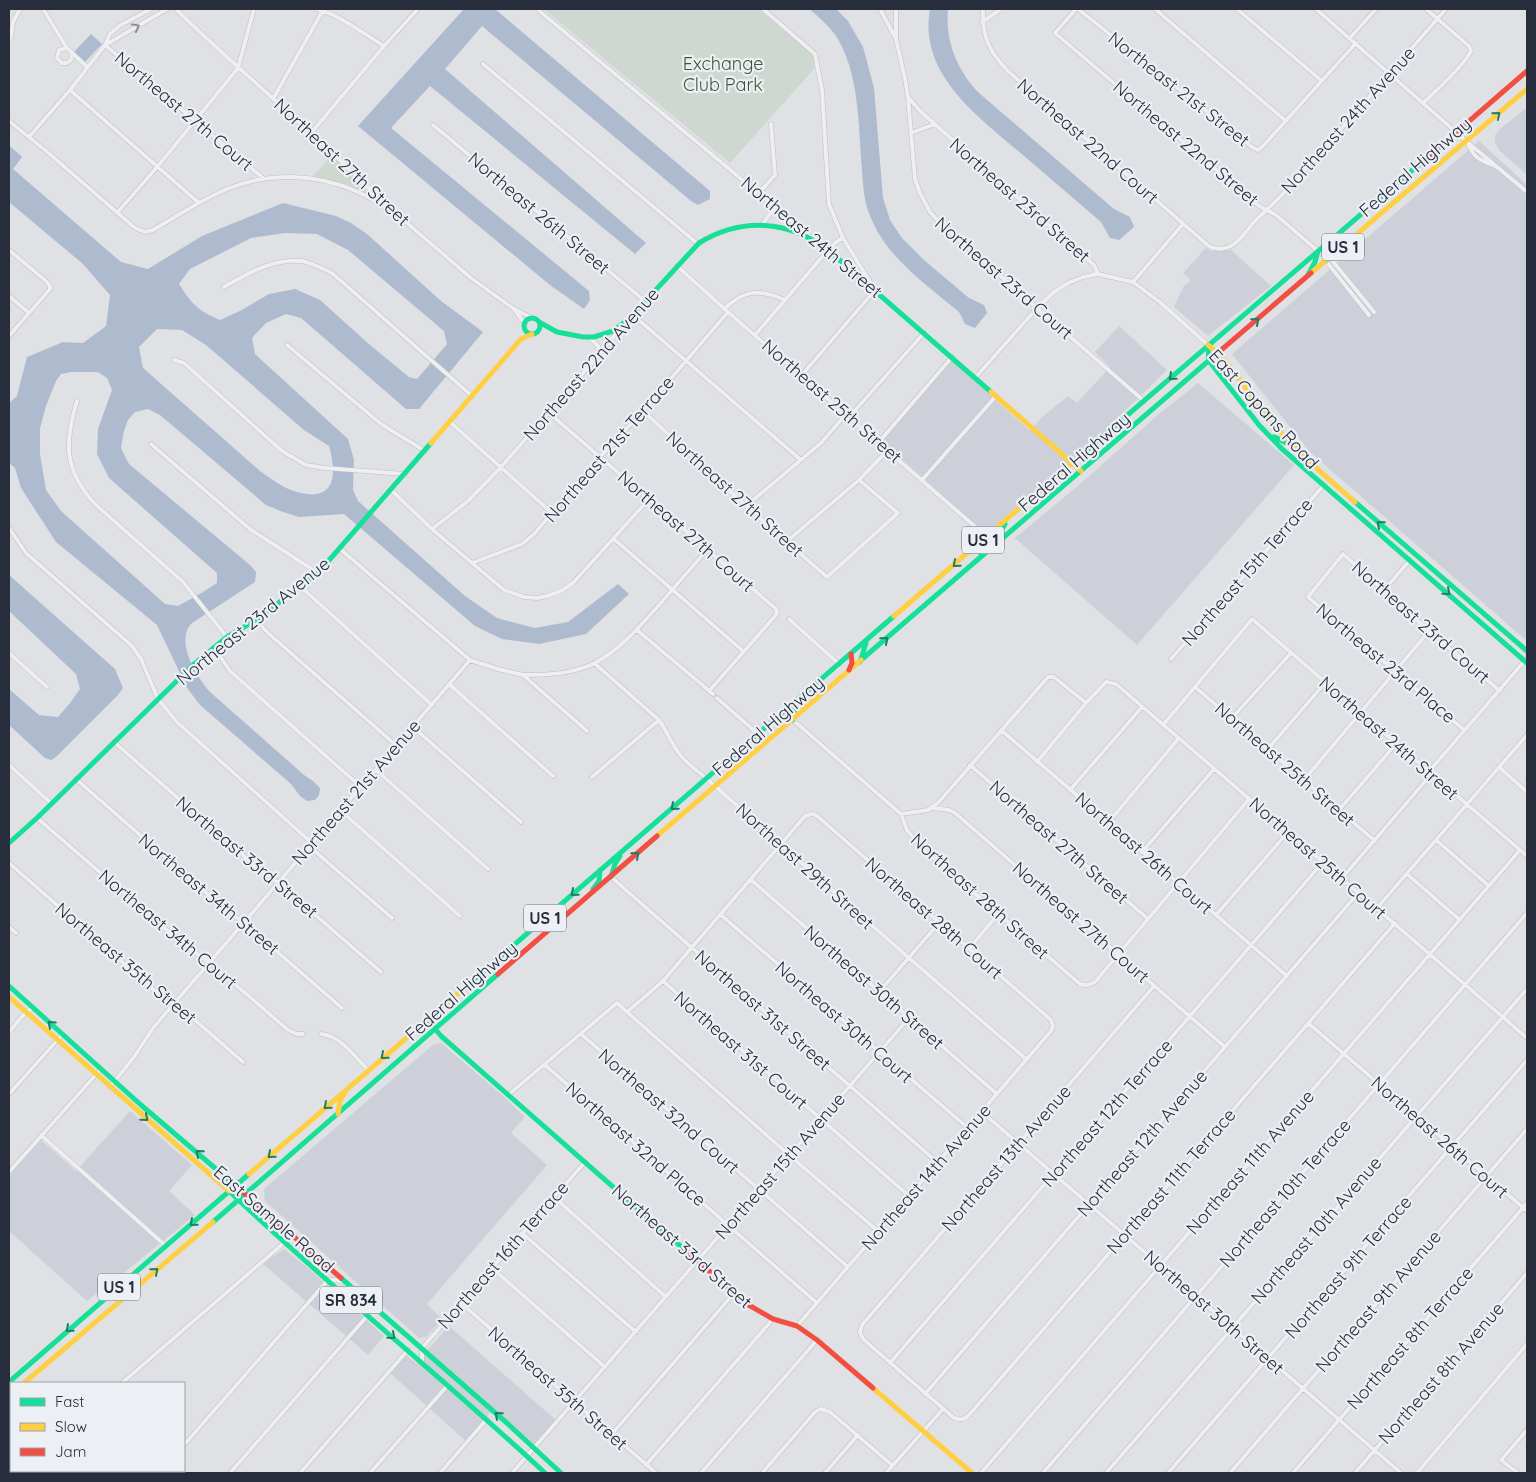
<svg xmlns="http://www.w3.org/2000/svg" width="1536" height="1482" font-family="Quicksand,sans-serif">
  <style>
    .built { fill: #cdd0d8 }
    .green { fill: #cfd8d0 }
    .water { fill: #aebbcf; fill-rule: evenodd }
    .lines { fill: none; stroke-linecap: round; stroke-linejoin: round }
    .street-casing { stroke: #bebfc3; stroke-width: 5 }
    .street { stroke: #efeff1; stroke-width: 4 }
    .fast { stroke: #16e098; stroke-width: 5 }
    .slow { stroke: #ffcf43; stroke-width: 5 }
    .jam { stroke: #f24e42; stroke-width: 5 }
    .oneway { stroke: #8b8e97 }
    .oneway2 { stroke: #1f7e66 }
    .labels { text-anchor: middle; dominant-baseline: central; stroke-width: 4.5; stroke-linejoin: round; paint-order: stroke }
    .shield { fill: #eceff4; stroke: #626774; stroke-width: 1 }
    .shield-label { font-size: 16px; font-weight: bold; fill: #272d3d }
    .park-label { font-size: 18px; fill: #395835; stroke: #eceff4 }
    .street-label { font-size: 18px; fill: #272d3d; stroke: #eceff4 }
  </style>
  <rect width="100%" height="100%" fill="#dfe1e5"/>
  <path class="built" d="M1527,107V175L1499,150L1495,142V135L1500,129Z
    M1479,141L1527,185V641L1310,452L1232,354Z
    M1205,248L1211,251L1231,250L1271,286L1208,336L1174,307L1183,287L1191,280L1183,273L1197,258Z
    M1119,326L1167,370L1105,430L986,534L881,440L951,360L1030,431L1041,418L1068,396L1077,403L1110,367L1095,352Z
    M1198,383L1294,465L1137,645L1015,538L1079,485L1159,414Z
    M441,1043L503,1096L525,1117L511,1133L547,1165L427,1304L442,1319L426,1337L419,1338L265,1201L264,1189L434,1044Z
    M130,1111L192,1165L169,1191L195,1215L120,1276L87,1301L9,1231V1176L41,1140L76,1171Z
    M284,1249L308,1268L384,1336L368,1355L263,1264Z
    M449,1326L557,1421L534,1445L494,1408L466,1441L390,1373L406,1355L416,1363Z
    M9,1385L11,1387V1471H14L12,1473H9Z"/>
  <path class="green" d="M546,9H758L816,56L813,70L730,163L545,10Z
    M333,154L380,198L373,199L357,191L311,178Z"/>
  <path class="water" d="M464,9H495L710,191V199L698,205L691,201L482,26L445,69L646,243L635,254L430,86L391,128L589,291L590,300L584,309L550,285L358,126Z
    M809,9H836L848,21L863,47L874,88L883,198L890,220L902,238L924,260L969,298L984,305L987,313L975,328L965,324L959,312C927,285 887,258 871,218C864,203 863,186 862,170C858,126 860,74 836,36C829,26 818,16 809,9Z
    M930,9H948C945,41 957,70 979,93L1114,209L1130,217L1134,227L1119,240L1110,238L1101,222C1075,200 1049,177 1023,155C979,117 918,75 930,9Z
    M91,34L102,44L85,62L74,52Z
    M9,145L22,157L13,169L121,262L148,269L202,236L283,203L336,216L351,223L367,234L441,301L483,332L419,409H406L301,318L286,314L266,323L252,338L255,354L348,439L354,460L353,490L358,501L465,596L497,618L535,628L568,622L618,584L629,594L586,634L539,644L502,639L475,626L344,514L299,517L283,512L266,505L160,415L148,409L135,412L128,420L124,431L121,448L129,464L250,565L256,572L255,582L192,623C174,641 197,677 210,692L304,775L313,781L320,788L319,795L315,800L307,801L300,796L291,784L200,705L187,688L157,625L56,542L21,488L15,468L9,463V403L17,396L27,357L63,342L83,343L106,326L110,295L83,264L9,202ZM285,233L317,234L348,250L444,331L447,344L417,379L409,377L370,345L320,300L295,289L269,294L240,311L220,320C197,310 192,304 179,284L190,269L251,238ZM157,329L182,330L206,345L304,430L329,446C337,474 336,503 297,492C283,488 271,479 260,471L143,368L139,347ZM71,372H98L107,378L112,390L98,429L97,454L109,478L217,573V583L203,592L178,606L165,604L61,511L46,490L40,454V428L46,406L56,381L61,374Z
    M9,575L115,669L123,688L118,695L56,757L51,760L45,758L9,725V689L39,715L58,717L70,703L80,689L76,674L9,611Z"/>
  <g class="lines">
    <g class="street-casing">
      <path id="street" d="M43,9L67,48
        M176,9C219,52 265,90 309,131C337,156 362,183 390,208
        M316,9C339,14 364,34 384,46
        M537,9L811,237
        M763,9L815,54L822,90L829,204L843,238L875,290L801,376
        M880,9L895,37
        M896,9V39L905,79L908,97L920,111L1094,265L1098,274
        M983,9C982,37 989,52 1009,72L1210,247C1218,249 1223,250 1231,246C1242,240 1249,226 1258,218C1288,191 1314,160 1341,129C1376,89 1411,49 1446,9
        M1076,9L1055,33L1259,206L1276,215L1318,251
        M1078,9L1252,147L1258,150L1262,147L1356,43
        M1155,9L1286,121
        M1237,9L1322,81
        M1316,9L1466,141L1527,192
        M982,22L1001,9
        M1350,38L1376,9
        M9,40L11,36L13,22L20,9
        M107,44L167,9
        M105,45L263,178
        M72,54L71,60L67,63H62L57,58L59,50L67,48L87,67
        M483,64L698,244
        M70,90L199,203
        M908,97L915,179L920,193L930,212L942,225L1144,401
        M273,99L323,10
        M1424,102C1436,91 1465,64 1471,51L1469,46L1426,9
        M9,121L45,150L135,228L145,232L153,230C177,216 201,200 227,189C269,172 316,173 358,192C373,199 387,208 401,217
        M433,125L645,301
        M311,133L384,46L418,9
        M911,133L935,124
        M29,137L70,90L105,45L110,34L119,26L151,9
        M1467,141C1472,157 1481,161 1496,166
        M759,193L775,175L771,124
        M117,213L158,166L238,68L254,9
        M399,216L471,278L514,309
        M762,225L775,207
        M9,250L46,281L50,286V289L9,336
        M1330,258L1374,312
        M1326,261L1369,315
        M677,266L728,312L987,537
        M1133,282L1183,224
        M224,287C249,273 273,258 302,261C312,263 323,269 332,273L472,396
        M9,296L29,313
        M724,309C745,289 759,289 785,300
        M633,315L801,460
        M525,324L514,309L532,318
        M755,335L828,250L836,242L843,238
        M590,338L598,346L599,353
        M287,345L381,424L425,451
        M174,360L184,363L282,451L306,465L325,468L405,474
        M975,378L1038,307L1054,292L1068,283L1083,277L1098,274L1133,282L1161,303L1208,345
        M77,401C64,444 64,470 95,504L183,582L227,637
        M643,411L746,506L827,577L898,513L859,480
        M549,413L775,608L777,612L776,615L709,691
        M850,416L924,333
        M450,422L552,513
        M879,442L952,357
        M151,444L250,529L318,573
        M922,480L996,396
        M391,490L432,529L504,590L524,597L537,598L547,596L561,591L573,583L649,499
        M746,506L821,443L846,414
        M9,528L26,553L132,646L141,659L158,699L177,722L313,844
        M432,529L468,501L501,467L598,356L622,326
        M614,539L743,651
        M786,542L859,480L888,450
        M340,549L470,660L498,669L523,675L587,731
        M472,563L522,544L534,534L600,457L643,411L728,312
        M301,587L432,705
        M1384,590L1410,560
        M789,619L839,664
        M256,620L268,633L397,746
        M637,630L713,694
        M214,647L230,671L361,787
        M9,653L47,687
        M1171,659L1324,485
        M594,663L659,720C666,730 671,742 678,752C685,763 697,770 707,779L909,958L1027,1060
        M523,675C547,675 573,674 595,663C621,649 641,625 660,604C676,585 692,567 708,549
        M449,684L553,776
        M1195,687L1375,841
        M717,698L758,734
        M1231,719L1291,653
        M793,720L901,814L907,830L920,846L1080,984C1086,986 1089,985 1095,982L1249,799
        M1163,725L1252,619L1527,856
        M413,727L521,822
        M1001,730L1287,976
        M1464,730L1308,597L1343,554L1429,631L1500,691
        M114,742L253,864L282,886L381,972
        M1267,750L1325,683
        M1037,762L1086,703L1106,682L1116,684L1527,1038
        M9,765L52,804
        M970,765L1147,918
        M1499,767L1527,792
        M376,770L488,869
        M592,777L659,720
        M76,779L220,905L243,922L342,1008
        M1304,780L1429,631
        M1070,790L1142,707
        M932,808L949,810L955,813L1225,1047
        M1339,810L1396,744
        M341,811L460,916
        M901,814L928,810L938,803L1048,677H1054L1086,703
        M37,818L184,945L209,962L288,1030L297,1034H303
        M1108,823L1178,739
        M1436,840L1489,886
        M310,847L392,918
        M1142,852L1214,769
        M9,863L154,990L169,1001L179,1006L243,1062
        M1407,874L1460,920
        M611,877L938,1163
        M1342,878L1428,778L1432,768L1527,658
        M750,879L997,1094
        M1377,908L1527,735
        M721,915L968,1128
        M1216,915L1288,832
        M9,927L16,933
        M969,949L999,913
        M663,981L909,1196
        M1154,986L862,1325L860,1332L863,1339L954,1418C960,1420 964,1420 969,1415L1395,923
        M879,992L939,923
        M627,1012L789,1155L879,1232
        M1308,1023L1527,1211
        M9,1032L26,1012L33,1008
        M321,1034C341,1036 355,1057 368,1070
        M581,1034L848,1267
        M545,1065L817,1303
        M110,1087L134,1057L153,1028L470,660
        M9,1094L62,1035
        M508,1095L617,1003L627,1012L663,981L805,816L811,814L816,815L1051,1020L1053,1026L1051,1031L797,1326
        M982,1112L1401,1473
        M41,1135L166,1246
        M9,1172L101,1069
        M554,1197L666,1297
        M522,1233L636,1332
        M492,1268L605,1367
        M461,1303L656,1473
        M422,1363V1348L585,1162
        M890,1363L1323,862
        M122,1383L285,1242
        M925,1394L1359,892
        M611,1435L734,1293
        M184,1445L328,1280H336L343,1282
        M646,1465L773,1319
        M54,1471V1473
        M90,1471L93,1473
        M165,1471L168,1473
        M230,1473L368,1315
        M300,1473L408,1350
        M370,1473L448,1385
        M440,1473L487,1419
        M512,1473L909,1018
        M701,1473L817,1340
        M762,1473L815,1412L821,1409L830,1412L892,1465
        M825,1473L858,1435
        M886,1473L943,1409
        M981,1473L1520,850
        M1043,1473L1527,913
        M1106,1473L1527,989
        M1168,1473L1527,1060
        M1230,1473L1527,1129
        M1293,1473L1527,1203
        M1355,1473L1527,1273
        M1417,1473L1527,1344
        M1518,1473L1501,1460L1527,1430"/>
    </g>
    <use href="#street" class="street"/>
    <path class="fast" d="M1326,261L1331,241
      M1308,275L1315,262L1318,251
      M524 326a8 8 0 1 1 16 0a8 8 0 1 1-16 0Z
      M539,322L557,332L583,337H594L613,331L629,319L699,243C742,217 788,220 828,250L991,392
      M1208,345L1209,361L1259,425L1281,448L1527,663
      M1271,437H1275L1290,445
      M1081,455L1430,155
      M1355,502L1527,651
      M1001,540V531L1005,524
      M981,555L985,548L987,537
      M861,660L1213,357
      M860,662L866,643
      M793,720L795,708L799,701
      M9,843L37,818L193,665L227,637L256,620L318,573L431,443
      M611,877L615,864L620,856
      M593,889L599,881L600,870
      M470,983L894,616
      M9,986L141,1105L236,1186
      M427,1019L441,1036L685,1250
      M229,1191C331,1288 442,1377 545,1473
      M213,1222L498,974
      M341,1278L508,1424L561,1473
      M124,1296L129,1283V1278
      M9,1382L249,1174"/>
    <path class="slow" d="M1311,273L1527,89
      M1208,345C1234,366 1248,394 1269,419C1295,450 1325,476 1355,502
      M991,392L1081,471
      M431,443L521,339L532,334
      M894,616L1081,455
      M657,836L861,660
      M9,997L229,1191
      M338,1114L340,1101L345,1092
      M249,1174L470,983
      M24,1383L213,1222
      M873,1388L972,1473"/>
    <path class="jam" d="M1430,155L1527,71
      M1213,357L1311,273
      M849,670L852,663L851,654
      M498,974L657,836
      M236,1186L341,1278
      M685,1250L747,1304L773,1319L797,1326L817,1340L873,1388
      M9,1397L11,1394"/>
  </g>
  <defs><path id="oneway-chevron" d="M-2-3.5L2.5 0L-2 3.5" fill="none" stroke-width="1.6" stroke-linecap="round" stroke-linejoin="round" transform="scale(1.25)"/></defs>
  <use class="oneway" href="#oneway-chevron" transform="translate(136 27) rotate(-29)"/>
  <g class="oneway2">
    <use href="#oneway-chevron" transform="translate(1497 115) rotate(-40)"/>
    <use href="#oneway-chevron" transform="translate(1256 321) rotate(-41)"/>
    <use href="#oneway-chevron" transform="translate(1172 377) rotate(139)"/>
    <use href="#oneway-chevron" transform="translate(1380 524) rotate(-139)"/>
    <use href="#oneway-chevron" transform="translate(956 564) rotate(139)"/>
    <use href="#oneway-chevron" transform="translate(1447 592) rotate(41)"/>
    <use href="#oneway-chevron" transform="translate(885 640) rotate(-41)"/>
    <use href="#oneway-chevron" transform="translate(674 807) rotate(139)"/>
    <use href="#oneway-chevron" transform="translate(636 855) rotate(-41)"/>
    <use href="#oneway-chevron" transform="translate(574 893) rotate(139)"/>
    <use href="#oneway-chevron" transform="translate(51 1024) rotate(-138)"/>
    <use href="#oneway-chevron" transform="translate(384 1056) rotate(139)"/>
    <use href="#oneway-chevron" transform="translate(327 1106) rotate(139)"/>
    <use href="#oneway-chevron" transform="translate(145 1118) rotate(40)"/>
    <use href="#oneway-chevron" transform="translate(199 1153) rotate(-139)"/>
    <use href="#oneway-chevron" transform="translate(271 1155) rotate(139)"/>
    <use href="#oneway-chevron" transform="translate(193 1223) rotate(139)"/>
    <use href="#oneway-chevron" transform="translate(155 1271) rotate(-41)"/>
    <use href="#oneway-chevron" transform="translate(69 1329) rotate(139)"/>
    <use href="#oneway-chevron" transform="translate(392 1336) rotate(41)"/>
    <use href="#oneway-chevron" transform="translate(498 1415) rotate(-139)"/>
  </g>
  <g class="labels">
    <g class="shield">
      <rect x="1322" y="233.5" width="42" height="27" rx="4"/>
      <rect x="962" y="526.5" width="42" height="27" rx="4"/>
      <rect x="524" y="904.5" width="42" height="27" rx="4"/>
      <rect x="98" y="1273.5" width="42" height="27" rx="4"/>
      <rect x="320" y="1286.5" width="62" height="27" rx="4"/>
    </g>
    <g class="shield-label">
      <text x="1343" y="247">US 1</text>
      <text x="983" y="540">US 1</text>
      <text x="545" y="918">US 1</text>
      <text x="119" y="1287">US 1</text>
      <text x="351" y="1300">SR 834</text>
    </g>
    <g class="park-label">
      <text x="723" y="63">Exchange<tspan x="723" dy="21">Club Park</tspan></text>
    </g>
    <g class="street-label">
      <text transform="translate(1179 89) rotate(38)">Northeast 21st Street</text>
      <text transform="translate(184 111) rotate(40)">Northeast 27th Court</text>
      <text transform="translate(1348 120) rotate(-48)">Northeast 24th Avenue</text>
      <text transform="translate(1088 141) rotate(41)">Northeast 22nd Court</text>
      <text transform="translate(1186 143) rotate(40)">Northeast 22nd Street</text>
      <text transform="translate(342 162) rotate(43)">Northeast 27th Street</text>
      <text transform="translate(1415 167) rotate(-41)">Federal Highway</text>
      <text transform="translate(1020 200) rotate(41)">Northeast 23rd Street</text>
      <text transform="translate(539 213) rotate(40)">Northeast 26th Street</text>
      <text transform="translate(812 237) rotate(40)">Northeast 24th Street</text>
      <text transform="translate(1004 278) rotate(41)">Northeast 23rd Court</text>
      <text transform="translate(591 364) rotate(-49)">Northeast 22nd Avenue</text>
      <text transform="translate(832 401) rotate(41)">Northeast 25th Street</text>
      <text transform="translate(1264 409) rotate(48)">East Copans Road</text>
      <text transform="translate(609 449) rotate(-49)">Northeast 21st Terrace</text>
      <text transform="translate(1074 462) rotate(-41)">Federal Highway</text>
      <text transform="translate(735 494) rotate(42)">Northeast 27th Street</text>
      <text transform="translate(686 531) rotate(41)">Northeast 27th Court</text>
      <text transform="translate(1247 572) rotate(-49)">Northeast 15th Terrace</text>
      <text transform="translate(253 621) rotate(-39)">Northeast 23rd Avenue</text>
      <text transform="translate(1421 622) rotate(41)">Northeast 23rd Court</text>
      <text transform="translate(1386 663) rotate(40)">Northeast 23rd Place</text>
      <text transform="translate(768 726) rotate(-41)">Federal Highway</text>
      <text transform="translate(1389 738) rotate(41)">Northeast 24th Street</text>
      <text transform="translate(1285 764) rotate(41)">Northeast 25th Street</text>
      <text transform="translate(356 792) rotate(-49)">Northeast 21st Avenue</text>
      <text transform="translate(1059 842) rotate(41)">Northeast 27th Street</text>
      <text transform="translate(1144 853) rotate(41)">Northeast 26th Court</text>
      <text transform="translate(247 857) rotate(40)">Northeast 33rd Street</text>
      <text transform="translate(1318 858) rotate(41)">Northeast 25th Court</text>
      <text transform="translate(805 866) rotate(42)">Northeast 29th Street</text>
      <text transform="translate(209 894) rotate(40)">Northeast 34th Street</text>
      <text transform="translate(980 896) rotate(42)">Northeast 28th Street</text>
      <text transform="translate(934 918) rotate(41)">Northeast 28th Court</text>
      <text transform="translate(1081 922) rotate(41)">Northeast 27th Court</text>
      <text transform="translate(168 929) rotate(40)">Northeast 34th Court</text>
      <text transform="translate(126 963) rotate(40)">Northeast 35th Street</text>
      <text transform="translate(874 987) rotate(41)">Northeast 30th Street</text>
      <text transform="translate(461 991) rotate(-41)">Federal Highway</text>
      <text transform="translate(763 1010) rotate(41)">Northeast 31st Street</text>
      <text transform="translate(844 1022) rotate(41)">Northeast 30th Court</text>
      <text transform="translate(741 1050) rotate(41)">Northeast 31st Court</text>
      <text transform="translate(669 1111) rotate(41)">Northeast 32nd Court</text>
      <text transform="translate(1107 1113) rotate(-49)">Northeast 12th Terrace</text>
      <text transform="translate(1440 1137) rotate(41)">Northeast 26th Court</text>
      <text transform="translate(1142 1143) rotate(-49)">Northeast 12th Avenue</text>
      <text transform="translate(636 1144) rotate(41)">Northeast 32nd Place</text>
      <text transform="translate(1006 1158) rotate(-49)">Northeast 13th Avenue</text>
      <text transform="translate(1250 1162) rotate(-49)">Northeast 11th Avenue</text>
      <text transform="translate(780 1166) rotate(-49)">Northeast 15th Avenue</text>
      <text transform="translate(926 1177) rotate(-49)">Northeast 14th Avenue</text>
      <text transform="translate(1171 1181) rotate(-49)">Northeast 11th Terrace</text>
      <text transform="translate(1285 1193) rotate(-49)">Northeast 10th Terrace</text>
      <text transform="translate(274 1219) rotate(41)">East Sample Road</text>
      <text transform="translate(1316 1230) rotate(-49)">Northeast 10th Avenue</text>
      <text transform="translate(682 1246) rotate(41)">Northeast 33rd Street</text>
      <text transform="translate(503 1255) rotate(-49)">Northeast 16th Terrace</text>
      <text transform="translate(1348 1267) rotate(-49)">Northeast 9th Terrace</text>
      <text transform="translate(1378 1301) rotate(-49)">Northeast 9th Avenue</text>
      <text transform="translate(1214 1312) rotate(41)">Northeast 30th Street</text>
      <text transform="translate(1410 1338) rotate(-49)">Northeast 8th Terrace</text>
      <text transform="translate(1441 1373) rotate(-49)">Northeast 8th Avenue</text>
      <text transform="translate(558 1388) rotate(41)">Northeast 35th Street</text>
    </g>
  </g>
  <rect width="1536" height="1482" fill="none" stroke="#272d3d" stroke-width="20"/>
  <rect x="10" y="1382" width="175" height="90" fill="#eceff4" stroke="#9da1ab"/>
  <rect x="20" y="1398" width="25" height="8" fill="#16e098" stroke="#9da1ab"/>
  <text x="55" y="1407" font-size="15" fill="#272d3d">Fast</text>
  <rect x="20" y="1423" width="25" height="8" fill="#ffcf43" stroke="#9da1ab"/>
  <text x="55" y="1432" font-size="15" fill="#272d3d">Slow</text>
  <rect x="20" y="1448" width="25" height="8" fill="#f24e42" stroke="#9da1ab"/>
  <text x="55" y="1457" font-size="15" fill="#272d3d">Jam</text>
</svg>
